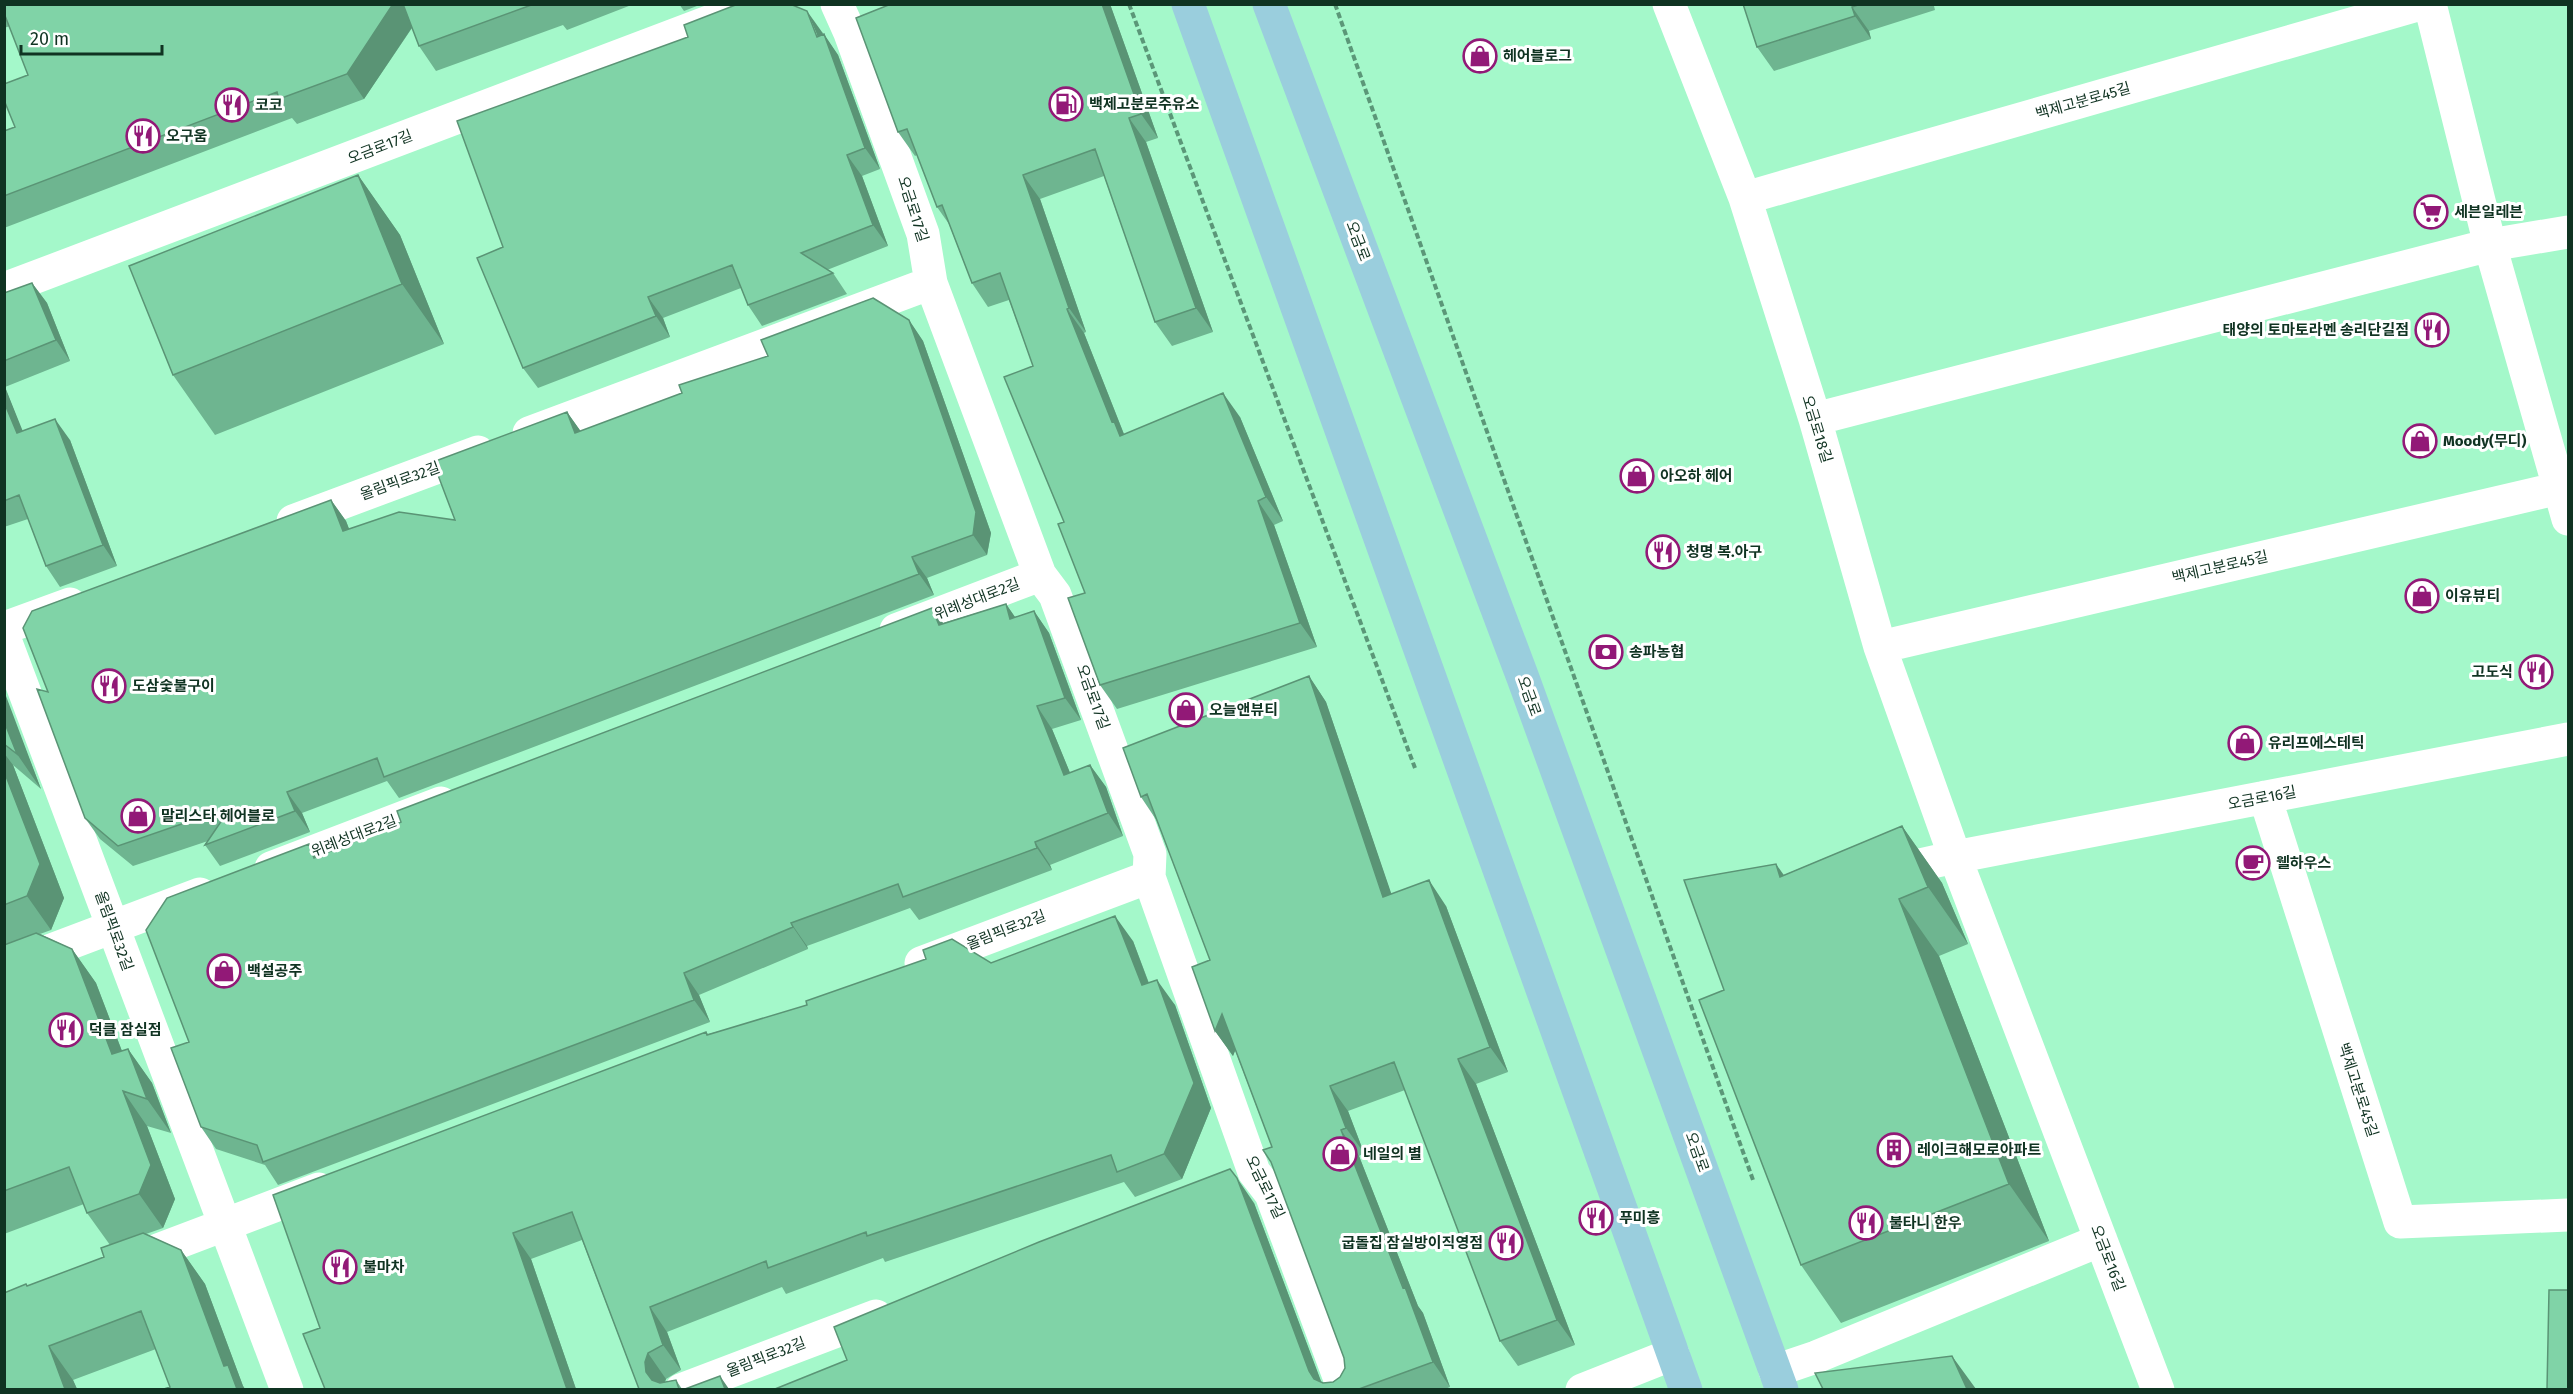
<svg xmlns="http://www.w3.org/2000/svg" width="2573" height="1394" font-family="'Fira Sans','Noto Sans KR',sans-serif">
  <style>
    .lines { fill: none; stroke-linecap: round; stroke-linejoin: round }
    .path { stroke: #5b9778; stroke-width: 4; stroke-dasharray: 6 3; stroke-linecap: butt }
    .minor { stroke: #fff; stroke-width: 33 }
    .major { stroke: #9acedd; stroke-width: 33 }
    .wall { fill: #6eb590 }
    .shaded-wall { fill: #5a9475 }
    .building { fill: #80d3a7; stroke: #5a9475; stroke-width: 1.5 }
    .labels { text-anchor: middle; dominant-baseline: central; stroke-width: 6; stroke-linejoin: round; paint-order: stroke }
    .poi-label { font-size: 15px; font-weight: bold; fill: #103322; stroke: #fff; text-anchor: start }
    .street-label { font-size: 15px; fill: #103322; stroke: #fff }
  </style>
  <rect width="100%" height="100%" fill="#a4f8ca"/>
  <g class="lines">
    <path class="path" d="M1129,4L1415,768
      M1335,4L1753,1180"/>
    <path class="minor" d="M837,4L850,33L923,234L931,283L1040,575L1055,595L1150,854L1149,877L1254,1172L1271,1194L1344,1390
      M1669,4L1745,198L1815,419L1880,647L1955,857L2158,1390
      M2430,4L2490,245L2568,519
      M1745,198L2421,4
      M4,289L756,4
      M1815,419L2490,245L2568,232
      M529,433L931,283
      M293,521L478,452
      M4,628L70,604
      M896,630L1040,575
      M4,637L287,1390
      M1880,647L2568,486
      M2265,797L2400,1222L2568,1215
      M271,868L441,803
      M1884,873L1955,857L2568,739
      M921,963L1149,877
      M4,968L200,894
      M129,1261L319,1189
      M1775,1371L1816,1357L2101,1240
      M681,1390L876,1316
      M1582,1390L1673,1354"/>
    <path class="major" d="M1188,4L1686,1390
      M1269,4L1523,678L1782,1390"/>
  </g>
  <path class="wall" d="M4,4H634L567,30L563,25L436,71L419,46L412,28L364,99L297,124L292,118L4,228V131L15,127L28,75L10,26L4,28Z
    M679,4H702L684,11Z
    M1110,4L1158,138L1146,142L1213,332L1172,346L1155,322L1104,176L1040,199L1086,332L1084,333L1124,434L1240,417L1283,521L1274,525L1317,647L1117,709L1100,685L1085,593L1064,522L1033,366L1009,300L988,307L972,283L949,224L937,207L917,155L915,156L898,132Z
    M1743,4H1938L1934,6L1935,10L1869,31L1871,39L1774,71L1757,47Z
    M822,32L838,55L880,169L862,176L888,246L827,270L833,273L847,294L762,326L748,305L741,288L663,318L670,337L538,388L523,368L503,247Z
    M358,175L400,235L444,344L215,435L173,375Z
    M32,283L47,303L70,361L5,387L22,431L70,440L117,566L60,587L46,566L28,519L4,527V293Z
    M909,320L923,341L991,533L987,555L927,578L934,595L399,798L387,781L302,813L310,832L220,866L205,845L208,841L133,866L100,839L85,818L48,692L331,500L346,521L349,529L455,520L567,412L581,432Z
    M1006,604L1015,617L1034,611L1049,633L1081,720L1052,729L1070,773L1090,765L1106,787L1123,836L1050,865L1052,870L919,920L910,908L807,946L808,949L699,995L710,1022L278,1185L265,1165L216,1149L201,1127L189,1042L317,857L932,608L943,623Z
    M1309,676L1326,702L1391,894L1446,906L1508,1072L1476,1084L1575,1345L1518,1366L1500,1341L1405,1090L1348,1111L1364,1153L1359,1156L1418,1306L1423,1313L1450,1387L1445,1389H775L1254,1203L1321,1382L1323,1383L1333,1382L1340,1377L1345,1368L1344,1358L1272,1147L1235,1050L1233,1056L1215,1031L1210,960L1157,821L1141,797Z
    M4,694L41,789L13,765L64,898L51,930L40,934L72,949L96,983L122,1051L128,1049L152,1083L171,1133L147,1126L175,1199L163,1228L146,1234L181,1250L205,1284L243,1386L245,1389H164L170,1387L156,1349L73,1380L77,1389H4L28,1286L104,1257L110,1245L87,1213L84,1204L4,1234Z
    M1902,826L1942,883L1968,944L1939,956L2049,1241L1841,1323L1801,1265L1784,875Z
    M1133,941L1149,983L1175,1005L1211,1108L1182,1179L1135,1197L1124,1182L885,1262L883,1258L786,1294L782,1287L667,1332L681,1370L666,1379L665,1382L676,1380L682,1389H639L582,1240L531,1259L576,1389H325L320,1328L706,1032L708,1034L991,963Z"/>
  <path class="shaded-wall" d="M393,4H406L417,20L364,99L347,74Z
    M1102,4H1110L1158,138L1141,114Z
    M1852,7L1869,31L1871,39L1855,16Z
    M807,11L822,32L830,52L824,34L838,55L880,169L865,148Z
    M1129,118L1146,142L1213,332L1196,308Z
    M847,155L862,176L888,246L873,225Z
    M358,175L400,235L444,344L402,284Z
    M1023,175L1040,199L1086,332L1069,308Z
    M32,283L47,303L70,361L56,340Z
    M648,297L663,318L670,337L656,316Z
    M1067,309L1084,333L1125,437L1120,436L1112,422Z
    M909,320L923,341L991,533L987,555L973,535Z
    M5,387L32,454L17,433L4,402Z
    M1223,393L1240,417L1283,521L1266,497Z
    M567,412L582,433H575Z
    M55,419L70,440L117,566L103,545Z
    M331,500L346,521L358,552L343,531Z
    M1258,501L1274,525L1317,647L1300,623Z
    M912,557L927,578L934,595L919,574Z
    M1006,604L1021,626L1010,619Z
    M932,608L948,630L939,625Z
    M1034,611L1049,633L1081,720L1065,698Z
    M1309,676L1326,702L1401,922L1383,897Z
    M4,694L6,696L41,789L17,754L4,721Z
    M1037,706L1052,729L1080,797L1064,775Z
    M4,753L13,765L64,898L51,930L27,896L4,771Z
    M1090,765L1106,787L1123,836L1108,813Z
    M287,792L302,813L310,832L295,811Z
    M1902,826L1942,883L1968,944L1928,887Z
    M1035,842L1050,865L1052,870L1037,848Z
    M309,844L324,867L314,858Z
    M1776,864L1816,921L1780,877Z
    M1429,880L1446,906L1508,1072L1490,1047Z
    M1899,899L1939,956L2049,1241L2009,1184Z
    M1115,916L1133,941L1159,1011L1142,985Z
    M791,923L807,946L808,949L793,927Z
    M72,949L96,983L136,1088L112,1054Z
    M684,973L699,995L710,1022L694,1000Z
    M1157,980L1175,1005L1211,1108L1182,1179L1164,1154Z
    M1222,1014L1240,1039L1233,1056L1215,1031Z
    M128,1049L152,1083L171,1133L147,1099Z
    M1458,1059L1476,1084L1575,1345L1557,1320Z
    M1330,1086L1348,1111L1364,1153L1346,1128Z
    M123,1091L147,1126L175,1199L163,1228L139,1194Z
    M1341,1130L1359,1156L1418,1306L1423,1313L1450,1387L1433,1362Z
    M1237,1178L1254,1203L1324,1389H1322L1309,1371Z
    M513,1233L531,1259L576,1389H567Z
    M181,1250L205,1284L243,1386L245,1389H237L224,1366Z
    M650,1307L667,1332L681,1370L663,1345Z
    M49,1346L73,1380L77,1389H65Z
    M648,1353L666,1379L662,1388L658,1389L646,1372L645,1362Z
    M1952,1356L1976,1389H1967Z
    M720,1376L729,1389H725Z"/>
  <path class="building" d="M4,4H393L347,74L279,99L277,92L4,196V131L15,127L4,100V84L28,75L4,13Z
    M403,4H534L419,46Z
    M738,4H790L807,11L817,37L824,34L865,148L847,155L873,225L801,253L833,273L748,305L732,265L648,297L656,316L523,368L477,258L503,247L457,121L688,37L684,25Z
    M891,4H1102L1141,114L1129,118L1196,308L1155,322L1095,149L1023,175L1069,308L1067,309L1112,422L1114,421L1120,436L1223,393L1266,497L1258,501L1300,623L1100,685L1068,598L1085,593L1058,524L1064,522L1004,377L1033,366L1000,273L972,283L942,205L937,207L907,129L898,132L856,18Z
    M1743,4H1861L1852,7L1855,16L1757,47Z
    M358,175L402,284L173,375L129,266Z
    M32,283L56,340L4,361V293Z
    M873,298L909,320L976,512L973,535L912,557L919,574L384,777L377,758L287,792L295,811L205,845L231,807L118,846L85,818L37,689L48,692L23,628L32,611L331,500L343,531L399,512L455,520L433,462L567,412L575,433L682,393L679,385L768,356L761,340Z
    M4,402L17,433L55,419L103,545L46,566L19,495L4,501Z
    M1006,604L1010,619L1034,611L1065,698L1037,706L1064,775L1090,765L1108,813L1035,842L1037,848L903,897L898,884L791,923L793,927L684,973L694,1000L263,1162L257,1145L201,1127L171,1048L189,1042L146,930L167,898L309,844L314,858L401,822L397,811L932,608L939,625Z
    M1309,676L1383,897L1429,880L1490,1047L1458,1059L1557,1320L1500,1341L1394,1062L1330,1086L1346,1128L1341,1130L1403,1288L1405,1287L1433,1362L1359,1389H775L847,1360L834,1327L1039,1242L1230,1169L1237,1178L1309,1371L1314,1379L1323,1383L1333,1382L1340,1377L1345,1368L1344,1358L1271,1162L1263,1150L1272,1147L1222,1014L1215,1031L1192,967L1210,960L1147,794L1141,797L1123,748Z
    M4,721L17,754L4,744Z
    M4,771L40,864L27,896L4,905Z
    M1902,826L1928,887L1899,899L2009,1184L1801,1265L1699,1000L1724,990L1684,880L1776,864L1780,877Z
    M1115,916L1142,985L1157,980L1194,1083L1164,1154L1117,1172L1111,1155L867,1236L866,1232L768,1268L766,1261L650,1307L663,1345L648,1353L645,1362L646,1372L652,1380L660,1383L676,1380L679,1389H639L572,1212L513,1233L567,1389H325L303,1334L320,1328L273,1195L706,1032L707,1035L807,1005L806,1001L926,959L923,950L952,939L991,963Z
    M36,933L72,949L112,1054L128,1049L147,1099L123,1091L151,1165L139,1194L87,1213L69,1167L4,1191V945Z
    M143,1233L181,1250L224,1366L228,1365L237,1389H164L170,1387L141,1311L49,1346L65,1389H4V1293L26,1284L27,1286L104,1257L101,1248Z
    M2549,1290H2568V1389H2547Z
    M1952,1356L1967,1389H1823L1815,1373Z
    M720,1376L725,1389H685Z"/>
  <defs>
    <g id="shop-ring" transform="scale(1.725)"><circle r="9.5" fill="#fff" stroke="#921977" stroke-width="1.5"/><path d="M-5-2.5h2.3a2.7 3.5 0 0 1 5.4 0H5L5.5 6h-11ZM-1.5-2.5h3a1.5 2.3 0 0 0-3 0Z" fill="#921977"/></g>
    <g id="fuel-ring" transform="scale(1.725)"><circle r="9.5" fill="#fff" stroke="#921977" stroke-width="1.5"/><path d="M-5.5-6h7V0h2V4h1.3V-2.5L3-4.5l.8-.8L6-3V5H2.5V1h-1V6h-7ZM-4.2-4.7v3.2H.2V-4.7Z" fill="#921977"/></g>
    <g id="restaurant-ring" transform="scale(1.725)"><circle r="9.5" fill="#fff" stroke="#921977" stroke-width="1.5"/><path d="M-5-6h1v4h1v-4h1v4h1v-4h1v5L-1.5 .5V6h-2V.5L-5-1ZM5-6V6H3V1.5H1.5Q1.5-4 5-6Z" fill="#921977"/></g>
    <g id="supermarket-ring" transform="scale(1.725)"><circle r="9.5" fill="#fff" stroke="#921977" stroke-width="1.5"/><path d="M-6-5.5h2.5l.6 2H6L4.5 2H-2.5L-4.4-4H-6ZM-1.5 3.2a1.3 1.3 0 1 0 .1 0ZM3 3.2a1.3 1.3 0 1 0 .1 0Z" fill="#921977"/></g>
    <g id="bank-ring" transform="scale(1.725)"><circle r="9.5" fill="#fff" stroke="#921977" stroke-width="1.5"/><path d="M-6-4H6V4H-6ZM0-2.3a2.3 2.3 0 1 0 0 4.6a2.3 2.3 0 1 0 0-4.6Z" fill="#921977"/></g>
    <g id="cafe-ring" transform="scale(1.725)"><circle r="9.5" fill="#fff" stroke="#921977" stroke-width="1.5"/><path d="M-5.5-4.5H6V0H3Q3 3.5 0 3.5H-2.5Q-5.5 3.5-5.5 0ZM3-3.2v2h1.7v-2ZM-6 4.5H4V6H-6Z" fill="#921977"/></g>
    <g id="building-ring" transform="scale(1.725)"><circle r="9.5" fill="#fff" stroke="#921977" stroke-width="1.5"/><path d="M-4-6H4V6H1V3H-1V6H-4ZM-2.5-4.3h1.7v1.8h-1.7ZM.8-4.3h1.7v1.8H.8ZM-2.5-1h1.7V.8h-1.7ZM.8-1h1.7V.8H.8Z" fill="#921977"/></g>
  </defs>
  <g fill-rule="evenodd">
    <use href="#shop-ring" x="1480" y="56"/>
    <use href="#fuel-ring" x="1066" y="104"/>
    <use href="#restaurant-ring" x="232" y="105"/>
    <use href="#restaurant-ring" x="143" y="136"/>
    <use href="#supermarket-ring" x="2431" y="212"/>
    <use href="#restaurant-ring" x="2432" y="330"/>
    <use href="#shop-ring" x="2420" y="441"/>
    <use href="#shop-ring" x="1637" y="476"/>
    <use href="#restaurant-ring" x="1663" y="552"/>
    <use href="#shop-ring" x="2422" y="596"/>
    <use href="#bank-ring" x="1606" y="652"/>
    <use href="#restaurant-ring" x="2536" y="672"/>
    <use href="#restaurant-ring" x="109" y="686"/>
    <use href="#shop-ring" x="1186" y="710"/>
    <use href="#shop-ring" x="2245" y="743"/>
    <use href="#shop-ring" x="138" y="816"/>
    <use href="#cafe-ring" x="2253" y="863"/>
    <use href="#shop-ring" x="224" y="971"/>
    <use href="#restaurant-ring" x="66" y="1030"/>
    <use href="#building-ring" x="1894" y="1150"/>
    <use href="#shop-ring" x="1340" y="1154"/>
    <use href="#restaurant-ring" x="1596" y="1218"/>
    <use href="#restaurant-ring" x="1866" y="1223"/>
    <use href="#restaurant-ring" x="1506" y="1243"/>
    <use href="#restaurant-ring" x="340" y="1267"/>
  </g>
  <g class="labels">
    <g class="poi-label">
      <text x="1503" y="56">헤어블로그</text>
      <text x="1089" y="104">백제고분로주유소</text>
      <text x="255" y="105">코코</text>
      <text x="166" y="136">오구움</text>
      <text x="2454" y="212">세븐일레븐</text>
      <text x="2409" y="330" text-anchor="end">태양의 토마토라멘 송리단길점</text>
      <text x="2443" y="441">Moody(무디)</text>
      <text x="1660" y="476">아오하 헤어</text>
      <text x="1686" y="552">청명 복.아구</text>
      <text x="2445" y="596">이유뷰티</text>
      <text x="1629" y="652">송파농협</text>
      <text x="2513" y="672" text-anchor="end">고도식</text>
      <text x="132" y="686">도삼숯불구이</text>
      <text x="1209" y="710">오늘앤뷰티</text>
      <text x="2268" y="743">유리프에스테틱</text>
      <text x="161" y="816">말리스타 헤어블로</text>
      <text x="2276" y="863">웰하우스</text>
      <text x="247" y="971">백설공주</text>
      <text x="89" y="1030">덕클 잠실점</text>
      <text x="1917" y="1150">레이크해모로아파트</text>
      <text x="1363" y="1154">네일의 별</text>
      <text x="1619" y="1218">푸미흥</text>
      <text x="1889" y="1223">불타니 한우</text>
      <text x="1483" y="1243" text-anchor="end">굽돌집 잠실방이직영점</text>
      <text x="363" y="1267">불마차</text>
    </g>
    <g class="street-label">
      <text transform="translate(2083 101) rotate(-16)">백제고분로45길</text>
      <text transform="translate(380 147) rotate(-21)">오금로17길</text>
      <text transform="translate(913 209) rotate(72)">오금로17길</text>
      <text transform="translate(1358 241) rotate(69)">오금로</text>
      <text transform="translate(1817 429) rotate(73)">오금로18길</text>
      <text transform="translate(400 481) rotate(-20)">올림픽로32길</text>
      <text transform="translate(2220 567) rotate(-13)">백제고분로45길</text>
      <text transform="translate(977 599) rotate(-21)">위례성대로2길</text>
      <text transform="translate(1529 696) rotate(70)">오금로</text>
      <text transform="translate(1093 697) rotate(70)">오금로17길</text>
      <text transform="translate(2262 798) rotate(-11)">오금로16길</text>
      <text transform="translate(354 836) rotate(-21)">위례성대로2길</text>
      <text transform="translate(1006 930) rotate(-21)">올림픽로32길</text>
      <text transform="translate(114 931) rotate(70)">올림픽로32길</text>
      <text transform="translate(2358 1090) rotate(72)">백제고분로45길</text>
      <text transform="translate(1697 1152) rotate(70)">오금로</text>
      <text transform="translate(1265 1187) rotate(64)">오금로17길</text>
      <text transform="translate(2108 1258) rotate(69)">오금로16길</text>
      <text transform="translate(766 1357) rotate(-21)">올림픽로32길</text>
    </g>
  </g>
  <rect width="2573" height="1394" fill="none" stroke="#103322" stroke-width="12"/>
  <path d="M21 45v9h141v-9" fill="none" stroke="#103322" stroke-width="3"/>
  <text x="30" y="45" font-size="18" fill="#103322" stroke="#ffffff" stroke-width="4.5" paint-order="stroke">20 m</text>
</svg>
